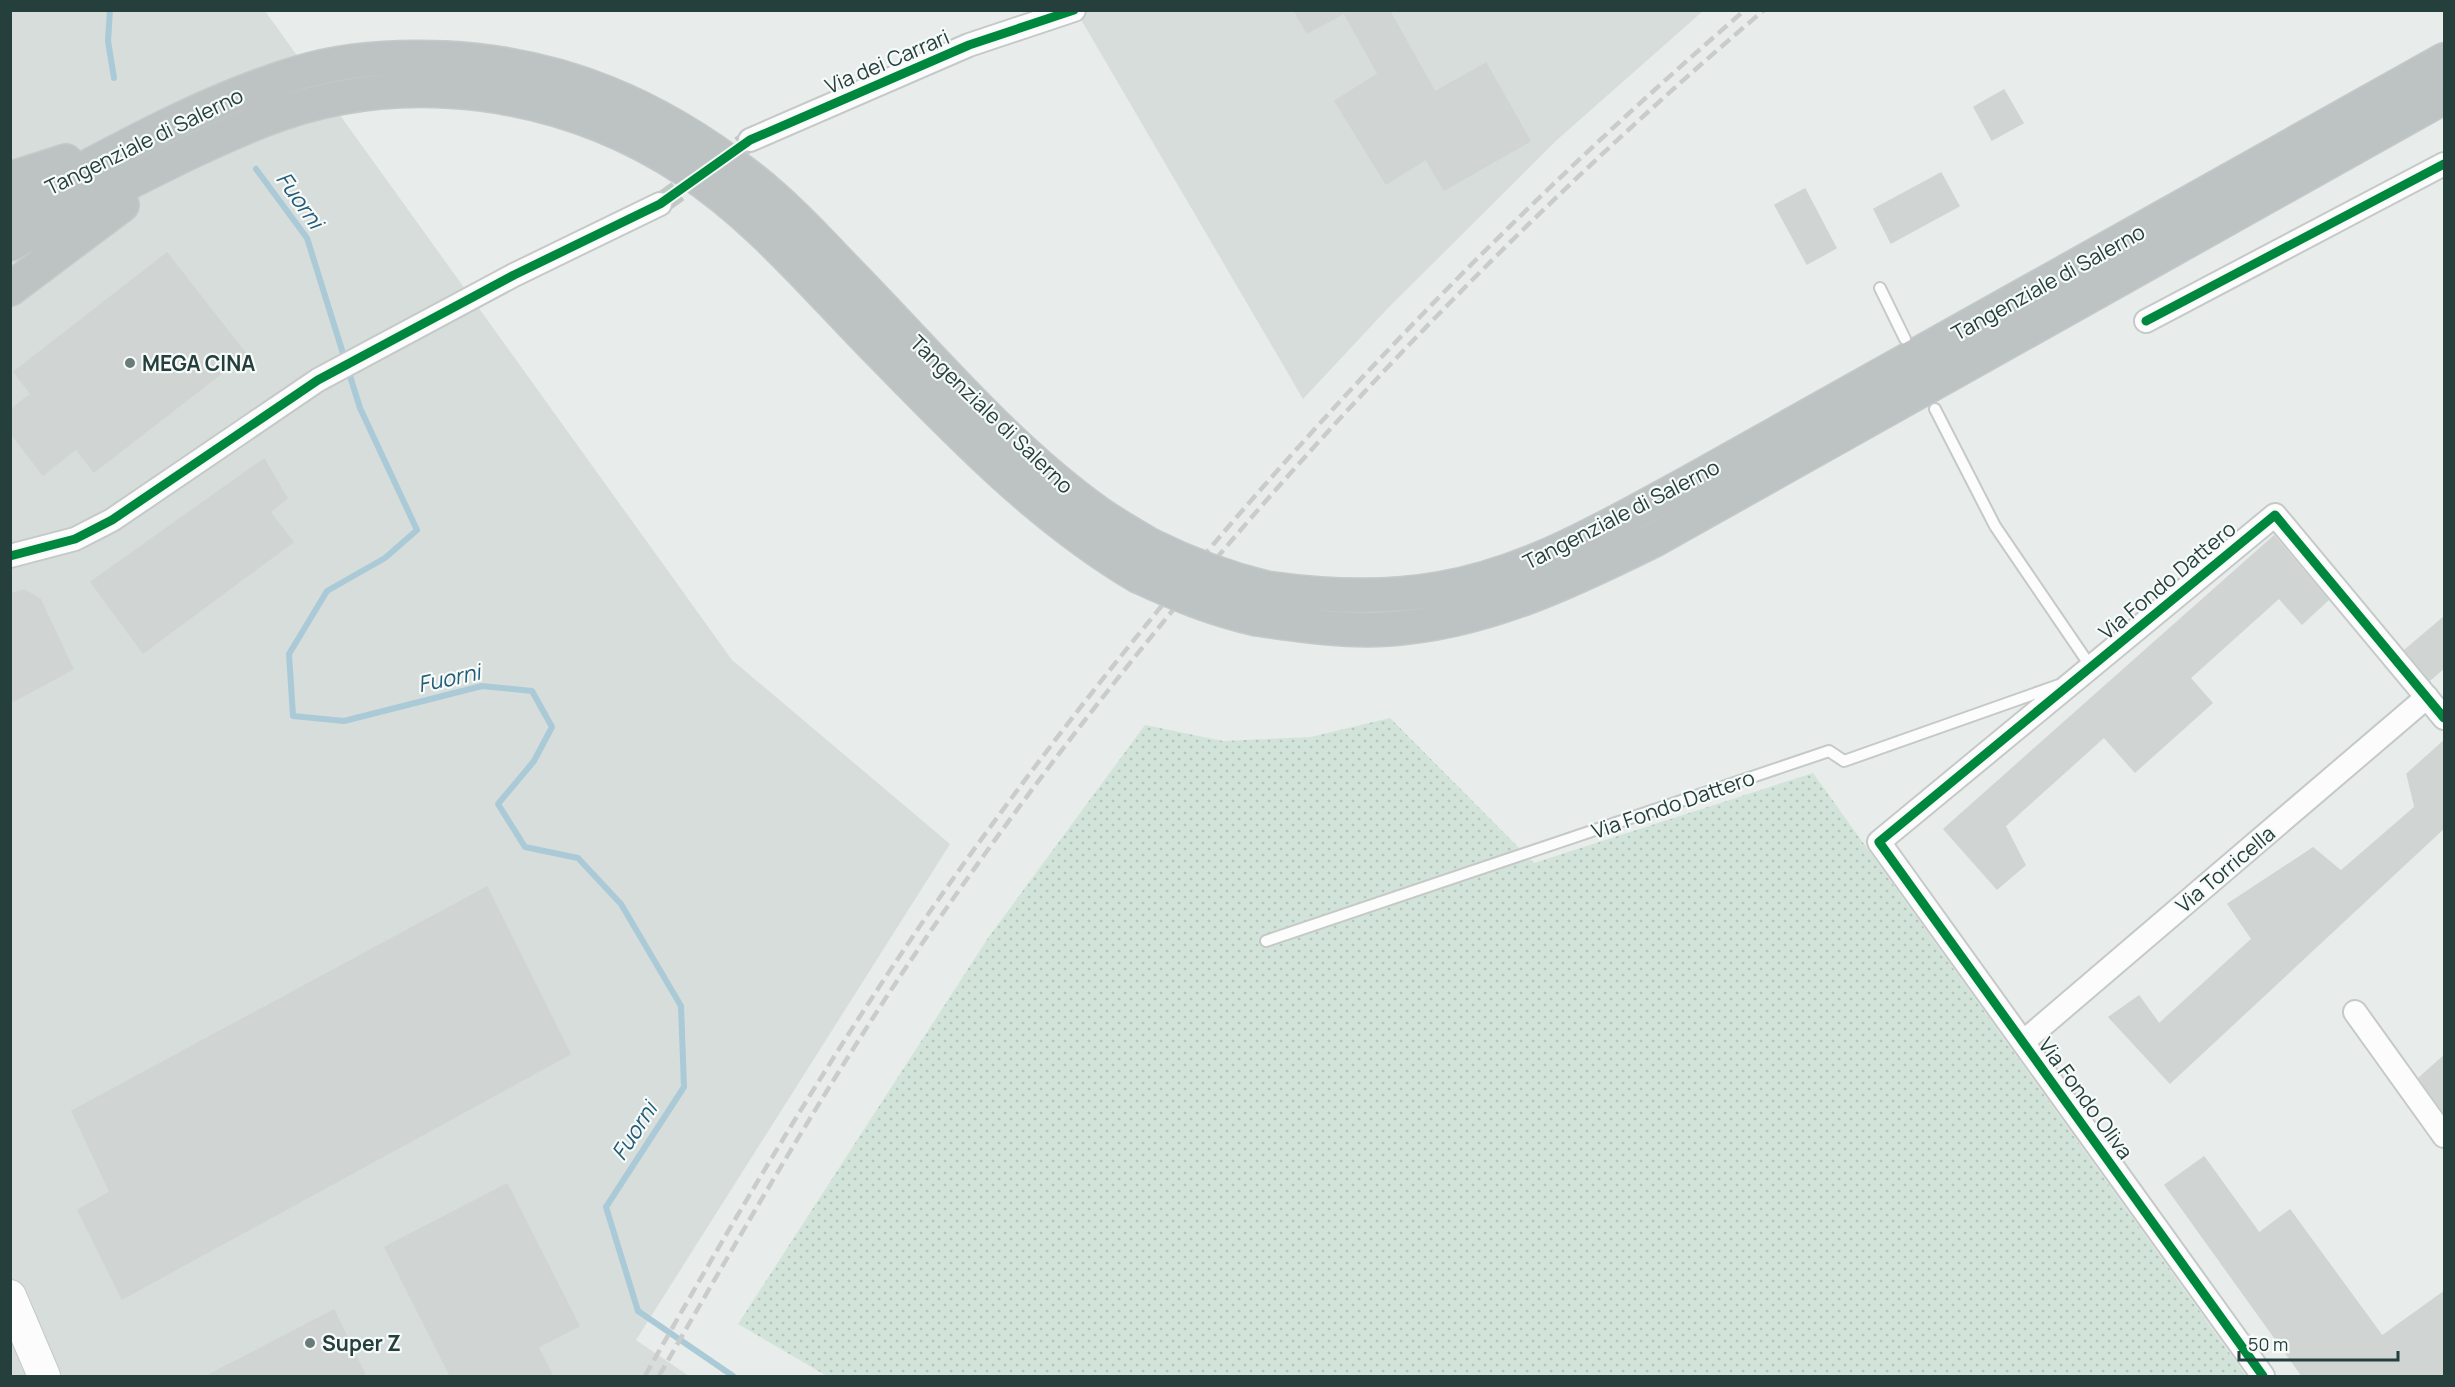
<svg xmlns="http://www.w3.org/2000/svg" width="2455" height="1387" font-family="Manrope,sans-serif">
  <style>
    .built { fill: #d6dddb }
    .grass { fill: url(#grass-dots) }
    .lines { fill: none; stroke-linecap: round; stroke-linejoin: round }
    .stream { stroke: #abcad7; stroke-width: 6 }
    .building { fill: #d0d5d3; stroke: #d0d5d3; stroke-width: 1.5 }
    .street-tunnel { stroke: #c1c9c7; stroke-width: 22; stroke-dasharray: 22 11; stroke-linecap: butt }
    .lane-casing { stroke: #c5c9c7; stroke-width: 14 }
    .street-casing { stroke: #c5c9c7; stroke-width: 26 }
    .secondary-casing { stroke: #c5cac9; stroke-width: 34 }
    .highway-casing { stroke: #c3cac9; stroke-width: 36 }
    .lane { stroke: #fcfcfc; stroke-width: 10 }
    .street { stroke: #fcfcfc; stroke-width: 22 }
    .secondary { stroke: #fcfcfc; stroke-width: 32 }
    .highway { stroke: #bcc3c2; stroke-width: 33 }
    .rail { stroke: #c9cccb; stroke-width: 4.5; stroke-dasharray: 12 6; stroke-linecap: butt }
    .highway-bridge-casing { stroke: #c3cac9; stroke-width: 36; stroke-linecap: butt }
    .highway-bridge { stroke: #bcc3c2; stroke-width: 33 }
    .cycleway-casing { stroke: #f6faf9; stroke-width: 13 }
    .cycleway { stroke: #00873e; stroke-width: 9 }
    .poi-dot { fill: #697c79; stroke: #f6faf9; stroke-width: 2 }
    .labels { text-anchor: middle; dominant-baseline: central; stroke-width: 4.5; stroke-linejoin: round; paint-order: stroke }
    .street-label { font-size: 21px; fill: #253f3c; stroke: #f6faf9 }
    .poi-label { font-size: 21px; font-weight: bold; fill: #253f3c; stroke: #f6faf9; text-anchor: start }
    .water-label { font-size: 22px; font-style: italic; fill: #225c78; stroke: #f6faf9 }
  </style>
  <defs>
    <pattern id="grass-dots" width="8" height="8" patternUnits="userSpaceOnUse" patternTransform="scale(1.5)"><rect width="8" height="8" fill="#d2e4da"/><path d="M2 2h.1M6 6h.1" fill="none" stroke="#b4c5bc" stroke-width="1.8" stroke-linecap="round"/></pattern>
  </defs>
  <rect width="100%" height="100%" fill="#e8ecea"/>
  <path class="built" d="M10,11H265L732,660L950,844L636,1340L689,1376H11Z
    M1076,11H1703L1558,139L1388,308L1303,399Z"/>
  <path class="grass" d="M1390,718L1534,863L1813,773L2246,1376H827L738,1324L988,938L1145,725L1223,741L1311,737Z"/>
  <g class="lines">
    <path class="stream" d="M110,10L108,41L114,78
      M256,169L307,238L360,408L417,530L385,558L327,591L289,654L293,716L344,721L482,686L532,691L552,727L534,761L498,804L525,847L578,858L621,904L681,1006L684,1087L606,1207L638,1311L733,1376"/>
  </g>
  <path class="building" d="M1294,10H1389L1435,92L1486,63L1530,141L1444,190L1426,159L1386,184L1335,101L1378,74L1344,13L1307,33Z
    M2004,90L2023,123L1992,140L1974,107Z
    M1941,173L1959,206L1891,243L1874,209Z
    M1805,189L1836,248L1807,264L1775,205Z
    M167,253L246,354L94,472L76,449L43,475L10,432V410L31,394L14,372Z
    M264,459L287,498L270,512L293,542L143,653L91,582Z
    M2274,536L2328,600L2302,624L2279,598L2190,678L2212,703L2135,772L2104,737L2005,826L2025,865L1997,889L1944,829Z
    M24,590L40,599L73,669L10,703V594Z
    M2445,616V667L2430,680L2405,650Z
    M2445,740V827L2170,1083L2109,1017L2139,996L2159,1024L2252,939L2228,904L2313,848L2341,871L2415,807L2407,774Z
    M487,887L570,1054L122,1299L78,1210L110,1192L72,1111Z
    M2445,1055V1114L2419,1078Z
    M2204,1157L2259,1233L2290,1210L2382,1336L2445,1291V1377H2303L2165,1185Z
    M507,1184L579,1326L538,1347L553,1377H451L385,1247Z
    M334,1310L366,1377H205Z"/>
  <g class="lines">
    <path class="street-tunnel" d="M660,204L750,140"/>
    <g class="lane-casing">
      <path id="lane" d="M1880,288L1905,339
        M1935,409L1995,526L2091,667
        M1266,941L1829,751L1844,761L2059,685"/>
    </g>
    <g class="street-casing">
      <path id="street" d="M750,140L969,45L1074,10
        M2146,321L2444,164
        M10,556L75,539L112,520L318,380L514,275L660,204
        M2355,1012L2444,1136
        M2023,1042L2427,697
        M2263,1376L1879,842L2275,515L2444,718"/>
    </g>
    <g class="secondary-casing">
      <path id="secondary" d="M10,1296L44,1376"/>
    </g>
    <g class="highway-casing">
      <path id="highway" d="M10,179L66,161
        M10,208C104,159 196,104 298,73C343,59 397,56 445,58C561,64 657,105 748,176C787,206 821,244 855,279C933,359 1007,448 1098,513C1115,525 1133,535 1150,545
        M10,244C94,201 176,155 263,120C402,65 563,89 686,170C753,214 807,277 862,334C948,422 1032,513 1138,576
        M10,289L122,205
        M1266,588C1323,596 1383,599 1439,589C1529,574 1611,525 1690,482L2444,60
        M1257,619C1300,625 1344,632 1388,629C1484,623 1569,582 1654,540L2444,97"/>
    </g>
    <use href="#lane" class="lane"/>
    <use href="#street" class="street"/>
    <use href="#secondary" class="secondary"/>
    <use href="#highway" class="highway"/>
    <path class="rail" d="M645,1376C732,1222 822,1069 922,923C1156,585 1433,279 1745,10
      M659,1376C746,1225 833,1073 932,929C1164,592 1452,275 1764,10"/>
    <g class="highway-bridge-casing">
      <path id="highway-bridge" d="M1150,545C1188,564 1226,578 1266,588
        M1138,576C1179,595 1213,609 1257,619"/>
    </g>
    <use href="#highway-bridge" class="highway-bridge"/>
    <g class="cycleway-casing">
      <path id="cycleway" d="M2146,321L2444,164
        M10,556L75,539L112,520L318,380L514,275L660,204L750,140L969,45L1074,10
        M2263,1376L1879,842L2275,515L2444,718"/>
    </g>
    <use href="#cycleway" class="cycleway"/>
  </g>
  <g class="poi-dot">
    <circle cx="130" cy="363" r="6"/>
    <circle cx="310" cy="1343" r="6"/>
  </g>
  <g class="labels">
    <g class="street-label">
      <text transform="translate(887 61) rotate(-23)">Via dei Carrari</text>
      <text transform="translate(144 141) rotate(-26)">Tangenziale di Salerno</text>
      <text transform="translate(2048 282) rotate(-29)">Tangenziale di Salerno</text>
      <text transform="translate(992 414) rotate(44)">Tangenziale di Salerno</text>
      <text transform="translate(1621 514) rotate(-27)">Tangenziale di Salerno</text>
      <text transform="translate(2167 580) rotate(-40)">Via Fondo Dattero</text>
      <text transform="translate(1673 804) rotate(-19)">Via Fondo Dattero</text>
      <text transform="translate(2225 869) rotate(-40)">Via Torricella</text>
      <text transform="translate(2086 1098) rotate(54)">Via Fondo Oliva</text>
    </g>
    <g class="poi-label">
      <text x="142" y="363">MEGA CINA</text>
      <text x="322" y="1343">Super Z</text>
    </g>
    <g class="water-label">
      <text transform="translate(300 200) rotate(55)">Fuorni</text>
      <text transform="translate(449 678) rotate(-12)">Fuorni</text>
      <text transform="translate(634 1131) rotate(-57)">Fuorni</text>
    </g>
  </g>
  <rect width="2455" height="1387" fill="none" stroke="#253f3c" stroke-width="24"/>
  <path d="M2239 1351v9h159v-9" fill="none" stroke="#253f3c" stroke-width="3"/>
  <text x="2248" y="1351" font-size="18" fill="#253f3c" stroke="#f6faf9" stroke-width="4.5" paint-order="stroke">50 m</text>
</svg>
